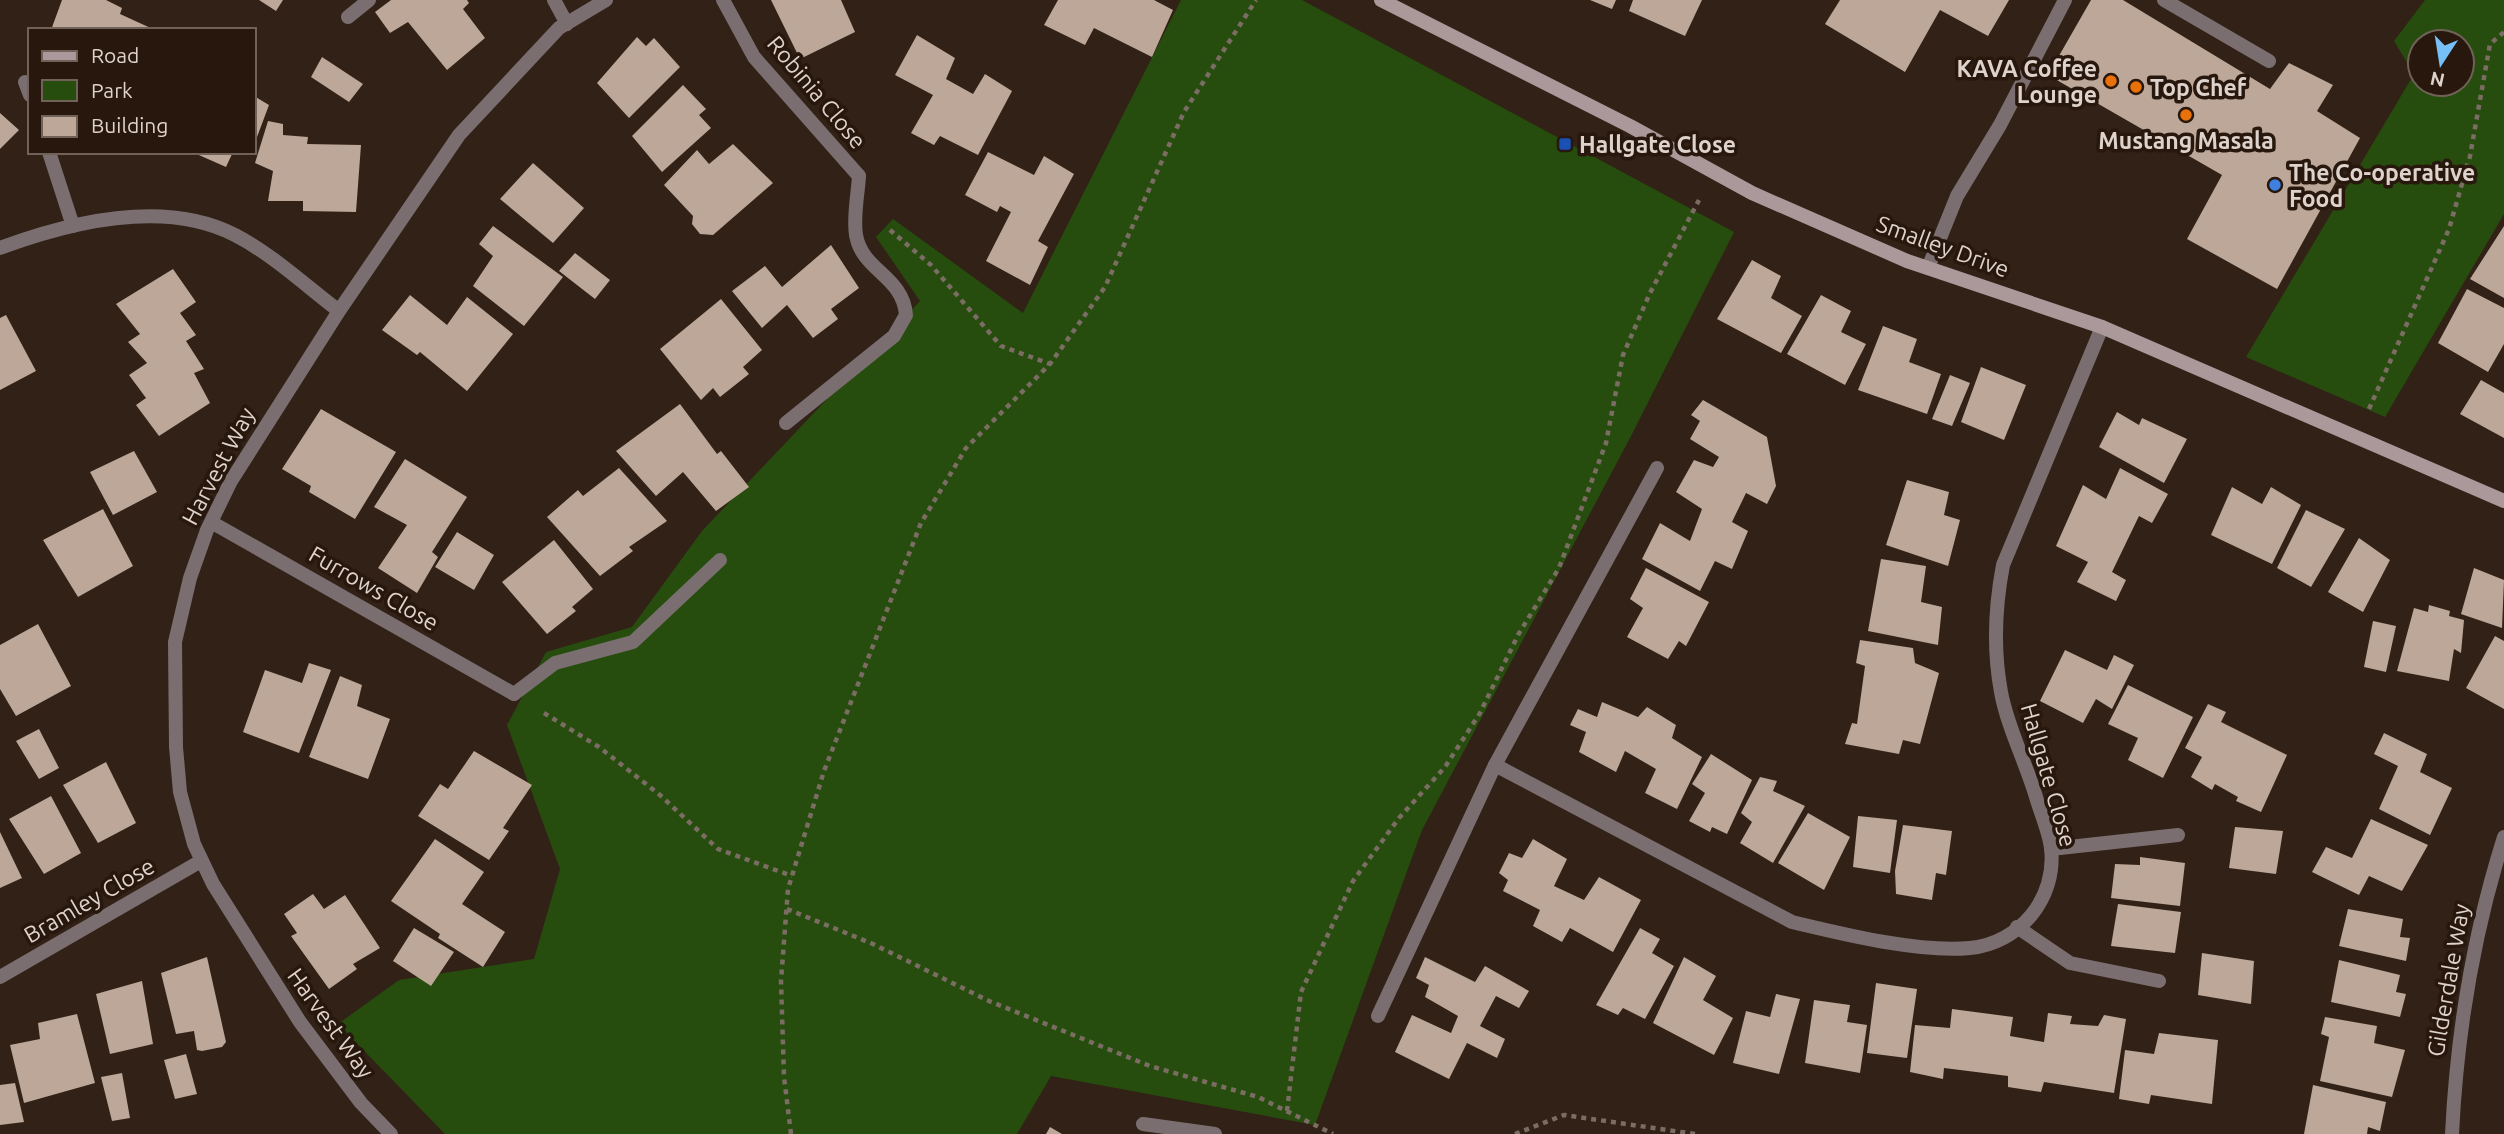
<svg xmlns="http://www.w3.org/2000/svg" width="2504" height="1134" font-family="Ubuntu,sans-serif">
  <style>
    .green { fill: #274d0e; fill-rule: evenodd }
    .building { fill: #bca799 }
    .lines { fill: none; stroke-linecap: round; stroke-linejoin: round }
    .path { stroke: #7b6d64; stroke-width: 4.5; stroke-dasharray: 5 5; stroke-linecap: butt }
    .lane { stroke: #7a6e70; stroke-width: 14 }
    .street { stroke: #7a6e70; stroke-width: 14 }
    .secondary { stroke: #aa989b; stroke-width: 14 }
    .food-dot { fill: #e8710a; stroke: #27170c; stroke-width: 2.5 }
    .transit-dot { fill: #1a4fb4; stroke: #27170c; stroke-width: 2.5 }
    .shop-dot { fill: #3f7fe0; stroke: #27170c; stroke-width: 2.5 }
    .labels { text-anchor: middle; dominant-baseline: central; stroke-width: 7; stroke-linejoin: round; paint-order: stroke }
    .poi-label { font-size: 23px; font-weight: bold; fill: #ded3cc; stroke: #27170c; text-anchor: start }
    .street-label { font-size: 23px; fill: #ded3cc; stroke: #27170c }
  </style>
  <rect width="100%" height="100%" fill="#312116"/>
  <path class="green" d="M1181,0H1302L1734,232L1630,438L1422,830L1315,1125L1051,1076L1017,1134H445L338,1024L399,980L534,959L560,869L507,725L546,652L632,627L702,531L920,301L876,237L893,219L1023,313Z
    M2425,0H2504V214L2385,417L2246,357L2414,74L2394,41ZM2420,42H2462V84H2420Z"/>
  <path class="building" d="M62,0H106L122,8L120,14L155,30H51Z
    M259,0H283L276,11Z
    M391,0H467L469,3L463,9L485,38L447,70L408,22L390,33L375,12Z
    M771,0H841L855,32L800,59Z
    M1058,0H1154L1173,10L1152,57L1094,28L1085,45L1044,25Z
    M1590,0H1616L1612,9Z
    M1633,0H1702L1685,36L1629,11Z
    M1840,0H2009L1988,36L1940,10L1905,72L1825,24Z
    M2091,0H2123L2270,89L2289,63L2333,85L2317,111L2360,138L2277,289L2187,239L2222,175L2048,75Z
    M917,35L955,58L946,79L973,94L985,74L1012,91L978,155L940,136L934,145L911,133L933,95L895,75Z
    M637,37L646,46L654,38L680,67L629,118L597,83Z
    M322,57L363,84L349,102L311,77Z
    M683,85L706,109L699,115L711,128L662,172L632,136Z
    M254,96L269,105L254,145Z
    M0,113L19,130L0,149Z
    M268,121L283,124V135L308,137L307,144L361,145L356,212L303,211V201H268L273,171L255,163Z
    M733,144L773,183L713,235L700,234L692,224L693,216L664,185L697,150L709,164Z
    M192,152H233L226,167Z
    M988,152L1034,175L1044,156L1074,174L1038,241L1048,247L1030,285L986,261L1011,212L1000,206L997,212L965,195Z
    M533,163L584,208L553,243L500,199Z
    M493,226L563,277L524,326L473,286L493,256L479,244Z
    M2504,226V298L2470,279Z
    M831,245L859,288L831,309L838,319L813,338L787,305L762,328L732,291L765,266L782,287Z
    M575,253L610,280L595,299L559,271Z
    M1752,260L1781,276L1771,298L1802,316L1781,353L1717,319Z
    M173,269L196,302L180,313L196,335L186,341L204,369L194,373L210,403L159,436L136,405L146,398L129,375L147,363L128,342L140,334L116,304Z
    M2467,289L2504,308V344L2488,372L2438,343Z
    M410,295L447,325L467,297L513,334L467,391L420,352L417,355L382,330Z
    M1821,295L1851,311L1841,332L1866,344L1845,385L1787,354Z
    M721,299L762,350L743,367L749,374L720,397L713,388L701,400L660,349Z
    M6,315L36,371L0,390V318Z
    M1883,326L1917,339L1909,362L1941,374L1927,414L1858,390Z
    M1981,367L2026,385L2004,440L1961,422Z
    M1950,375L1970,383L1952,426L1932,419Z
    M2481,380L2504,393V438L2460,414Z
    M1703,400L1767,437L1776,486L1767,504L1746,493L1732,522L1748,531L1732,569L1715,561L1700,591L1642,559L1660,523L1690,541L1702,509L1676,492L1694,460L1713,467L1719,457L1690,439L1700,421L1691,415Z
    M680,404L717,454L721,451L749,487L716,511L683,472L656,496L616,451Z
    M321,409L396,452L355,519L309,492L311,486L282,469Z
    M2117,412L2139,425L2142,418L2187,439L2164,483L2099,447Z
    M134,451L157,492L113,515L90,472Z
    M405,459L467,497L432,552L438,557L417,593L378,568L407,525L374,507Z
    M619,468L667,521L629,547L633,551L600,576L547,517L578,490L583,496Z
    M2120,468L2168,494L2152,523L2139,516L2112,572L2126,580L2116,601L2077,582L2088,562L2056,546L2083,485L2106,499Z
    M1907,480L1949,492L1944,515L1960,520L1948,566L1886,545Z
    M2232,487L2262,504L2271,487L2301,505L2272,564L2211,535Z
    M103,509L133,566L78,597L43,540Z
    M2306,510L2345,529L2311,587L2277,568Z
    M457,532L494,555L474,590L435,567Z
    M2359,538L2390,560L2363,612L2328,592Z
    M554,540L593,589L572,607L576,611L547,634L502,582Z
    M1881,559L1926,566L1921,602L1942,607L1938,645L1868,631Z
    M1646,568L1709,602L1686,646L1679,641L1668,659L1627,637L1643,608L1630,599Z
    M2474,568L2504,580L2502,628L2461,614Z
    M2429,605L2450,611L2449,616L2464,620L2461,653L2454,649L2449,681L2397,671L2414,608L2428,612Z
    M2373,621L2396,626L2386,672L2364,667Z
    M38,624L71,686L16,716L0,689V645Z
    M2495,636L2504,641V709L2466,688Z
    M1860,640L1913,648L1915,663L1939,673L1920,744L1903,740L1899,754L1845,744L1852,723L1857,724L1865,666L1856,663Z
    M2065,650L2107,670L2114,655L2134,665L2112,709L2096,699L2083,723L2040,701Z
    M309,663L331,670L299,753L243,732L265,670L302,683Z
    M340,676L362,685L357,706L390,719L368,779L309,757Z
    M2128,685L2193,717L2163,778L2128,760L2138,738L2108,724Z
    M1602,702L1638,717L1647,707L1676,725L1672,738L1702,757L1677,809L1645,793L1656,769L1625,751L1616,772L1579,752L1586,732L1570,725L1578,709L1597,717Z
    M2208,704L2226,712L2221,722L2287,755L2261,812L2236,801L2238,797L2215,784L2212,790L2191,777L2202,757L2185,748Z
    M39,729L59,768L39,779L16,741Z
    M2384,733L2427,754L2420,772L2452,788L2430,835L2379,809L2398,766L2374,754Z
    M474,751L532,785L503,828L509,831L489,860L418,816L440,784L448,789Z
    M1711,754L1752,780L1727,834L1712,827L1710,832L1689,821L1705,793L1692,784Z
    M106,762L136,823L98,843L63,785Z
    M1760,777L1777,781L1773,791L1805,806L1773,863L1740,843L1752,822L1741,813Z
    M51,796L81,853L44,874L9,819Z
    M1808,813L1850,837L1824,890L1778,863Z
    M1858,816L1897,820L1890,873L1853,867Z
    M2371,819L2428,845L2402,891L2369,876L2359,895L2312,872L2326,847L2352,858Z
    M1903,825L1952,831L1946,875L1936,873L1932,900L1896,894L1895,871Z
    M2235,827L2283,831L2276,874L2229,868Z
    M0,832L22,878L0,888Z
    M435,839L484,872L462,904L505,932L483,967L438,938L440,934L391,901Z
    M1533,839L1567,859L1554,886L1584,900L1599,877L1641,900L1613,952L1570,928L1562,942L1533,926L1540,910L1503,891L1508,880L1499,873L1509,853L1522,858Z
    M2140,857L2185,863L2180,906L2111,898L2115,864L2140,865Z
    M313,894L324,909L345,895L380,948L353,964L357,969L329,989L291,936L297,933L284,914Z
    M2118,904L2181,912L2175,953L2111,946Z
    M2348,909L2403,919L2400,937L2410,938L2406,961L2339,946Z
    M414,928L454,952L431,986L393,961Z
    M1640,928L1660,939L1652,953L1674,966L1645,1019L1623,1008L1618,1015L1596,1005Z
    M2202,953L2254,961L2251,1004L2198,995Z
    M207,957L226,1042L222,1047L202,1051L197,1050L194,1031L176,1034L161,973Z
    M1425,957L1475,982L1485,966L1529,991L1519,1008L1496,996L1480,1026L1505,1039L1497,1058L1467,1043L1449,1079L1395,1052L1412,1015L1451,1033L1458,1016L1425,997L1429,985L1416,978Z
    M1684,957L1716,976L1703,1000L1733,1018L1714,1055L1653,1023Z
    M2339,960L2400,975L2396,992L2406,994L2400,1017L2331,1002Z
    M142,981L153,1044L110,1054L96,994Z
    M1876,983L1917,989L1907,1058L1867,1053Z
    M1776,994L1800,999L1779,1074L1733,1063L1746,1011L1770,1017Z
    M1814,1000L1850,1005L1847,1022L1867,1025L1860,1073L1805,1063Z
    M1952,1009L2013,1017L2010,1036L2044,1042L2048,1013L2072,1016L2070,1024L2098,1026L2104,1015L2126,1019L2114,1093L2044,1082L2041,1092L2008,1087V1076L1944,1068L1943,1079L1910,1072L1915,1025L1950,1028Z
    M77,1014L95,1083L24,1103L10,1045L40,1039L38,1023Z
    M2325,1017L2377,1026L2374,1043L2405,1050L2392,1097L2320,1081L2329,1037L2321,1034Z
    M2159,1033L2218,1040L2212,1104L2151,1095L2149,1104L2119,1099L2125,1050L2154,1054Z
    M186,1054L197,1094L175,1099L164,1060Z
    M122,1073L130,1118L112,1121L101,1077Z
    M15,1083L24,1122L0,1125V1085Z
    M2313,1085L2386,1102L2380,1131L2368,1127L2367,1134H2304Z
    M1050,1127L1062,1134H1046Z"/>
  <g class="lines">
    <path class="path" d="M890,230L931,265L1001,346L1050,364
      M2369,409L2449,229L2470,156L2490,44L2504,32
      M544,713L599,747L660,795L718,849L792,876
      M787,909L873,944L989,1001L1150,1066L1258,1097L1333,1134
      M1287,1111L1301,992L1353,881L1399,818L1445,767L1480,713L1518,635L1559,568L1606,443L1623,355L1650,293L1699,200
      M791,1134L784,1077L781,981L788,889L824,771L921,523L966,448L1050,364L1105,287L1184,112L1256,0
      M1515,1134L1564,1115L1695,1134"/>
    <path class="lane" d="M2164,0L2269,61
      M348,17L369,0
      M1928,268L1957,196L2000,125L2065,0
      M786,423L894,336L906,315C903,276 862,271 856,235C853,217 858,194 859,176
      M514,694L555,663L633,642L720,560
      M2051,849L2178,835
      M2017,927L2070,963L2159,981
      M1378,1016L1495,765L1657,468
      M1143,1124L1215,1134"/>
    <path class="street" d="M554,0L567,24
      M723,0L754,57L859,176
      M25,82L30,95
      M49,152L73,226
      M0,248C70,222 165,199 235,235C272,254 306,286 339,311
      M211,522L514,694
      M1495,765L1792,922C1843,934 1918,953 1970,948C2020,943 2057,898 2051,848C2049,832 2041,814 2036,797C2026,763 2007,726 2001,692C1993,649 1995,607 2003,565L2102,327
      M0,977L201,861
      M391,1134L361,1103L300,1022L213,884L194,844L180,792L176,747L175,642L190,578L207,530L231,481L339,311L459,135L559,28L606,0
      M2452,1134C2457,1031 2473,935 2504,837"/>
    <path class="secondary" d="M1381,0L1630,126L1752,193L1907,261L2102,327L2504,501"/>
  </g>
  <g class="food-dot">
    <circle cx="2111" cy="81" r="7"/>
    <circle cx="2136" cy="87" r="7"/>
    <circle cx="2186" cy="115" r="7"/>
  </g>
  <rect class="transit-dot" x="1558" y="137" width="14" height="14" rx="3.5"/>
  <circle class="shop-dot" cx="2275" cy="185" r="7"/>
  <g class="labels">
    <g class="poi-label">
      <text x="2097" y="68" text-anchor="end">KAVA Coffee<tspan x="2097" dy="26">Lounge</tspan></text>
      <text x="2150" y="87">Top Chef</text>
      <text x="2186" y="140" text-anchor="middle">Mustang Masala</text>
      <text x="1579" y="144">Hallgate Close</text>
      <text x="2289" y="172">The Co-operative<tspan x="2289" dy="26">Food</tspan></text>
    </g>
    <g class="street-label">
      <text transform="translate(817 92) rotate(50)">Robinia Close</text>
      <text transform="translate(1943 246) rotate(20)">Smalley Drive</text>
      <text transform="translate(218 466) rotate(-62)">Harvest Way</text>
      <text transform="translate(374 588) rotate(30)">Furrows Close</text>
      <text transform="translate(2049 775) rotate(74)">Hallgate Close</text>
      <text transform="translate(89 900) rotate(-30)">Bramley Close</text>
      <text transform="translate(2448 980) rotate(-80)">Gilderdale Way</text>
      <text transform="translate(331 1023) rotate(54)">Harvest Way</text>
    </g>
  </g>
  <rect x="28" y="28" width="228" height="126" fill="#27170c" stroke="#706259" stroke-width="2"/>
  <rect x="42" y="51" width="35" height="10" fill="#aa989b" stroke="#706259" stroke-width="2"/>
  <text x="91" y="63" font-size="21" fill="#ded3cc">Road</text>
  <rect x="42" y="80" width="35" height="21" fill="#274d0e" stroke="#706259" stroke-width="2"/>
  <text x="91" y="98" font-size="21" fill="#ded3cc">Park</text>
  <rect x="42" y="116" width="35" height="21" fill="#bca799" stroke="#706259" stroke-width="2"/>
  <text x="91" y="133" font-size="21" fill="#ded3cc">Building</text>
  <g transform="translate(2441 63) rotate(192)"><circle r="33" fill="#27170c" stroke="#706259" stroke-width="2"/>
  <path d="M0-5L12 26L0 18L-12 26Z" fill="#76c0f7"/>
  <text y="-10" font-size="19" font-weight="bold" text-anchor="middle" fill="#ded3cc">N</text>
  </g>
</svg>
